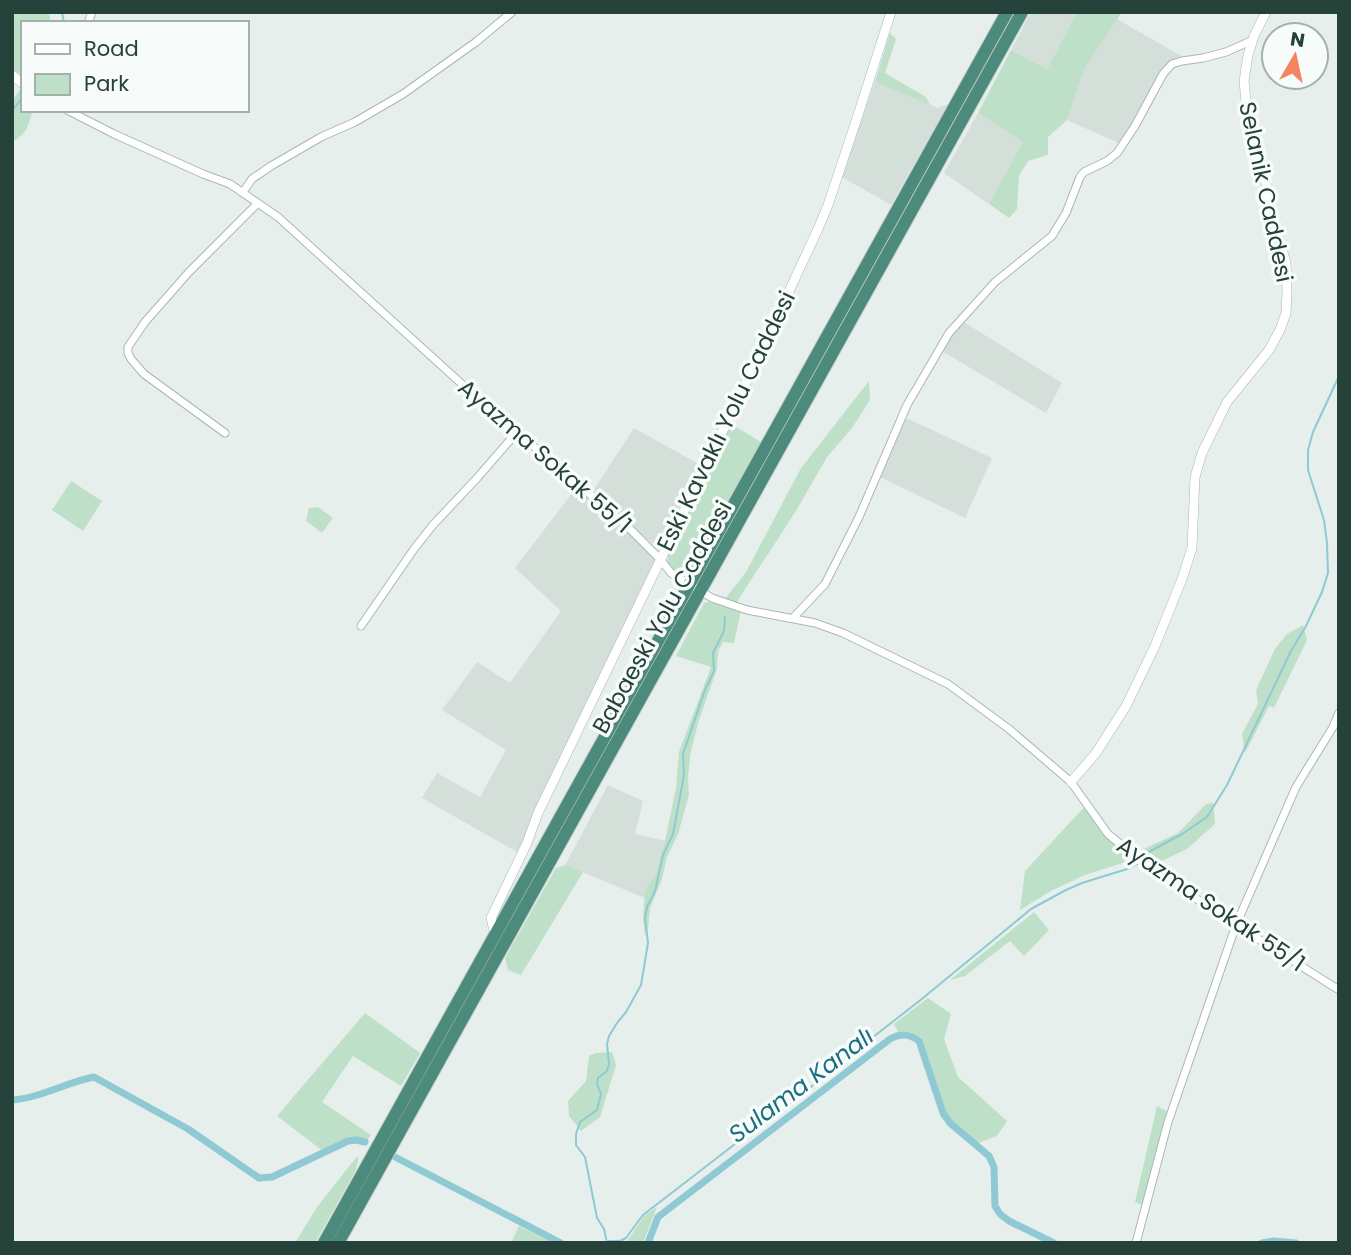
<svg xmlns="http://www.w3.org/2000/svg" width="1351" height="1255" font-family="Poppins,sans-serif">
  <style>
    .built { fill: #d4dfda }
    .green { fill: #bfe0c8 }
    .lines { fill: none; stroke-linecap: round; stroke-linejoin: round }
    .stream { stroke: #8ec9d4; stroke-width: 2 }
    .canal { stroke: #8ec9d4; stroke-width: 7 }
    .minor-casing { stroke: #a8b8b2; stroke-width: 9 }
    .tertiary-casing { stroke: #a8b8b2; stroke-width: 10 }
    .trunk-casing { stroke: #c2cac8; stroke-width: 14 }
    .minor { stroke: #fff; stroke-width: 7 }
    .tertiary { stroke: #fff; stroke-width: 9 }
    .trunk { stroke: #4c8a7c; stroke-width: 12 }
    .labels { text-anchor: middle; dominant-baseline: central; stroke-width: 7; stroke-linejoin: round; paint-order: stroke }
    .street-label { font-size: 23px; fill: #24423a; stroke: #f7fbf9 }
    .water-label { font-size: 24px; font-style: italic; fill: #1c6f80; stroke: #f7fbf9 }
  </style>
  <rect width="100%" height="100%" fill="#e6efeb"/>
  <path class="built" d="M1031,12H1077L1047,69L1011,50Z
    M1117,19L1183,57L1164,67L1121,144L1067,120L1085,68Z
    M875,82L938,108L948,104L891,205L840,176Z
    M978,113L1024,142L989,204L944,173Z
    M962,321L1062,383L1046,413L940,350Z
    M904,417L992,458L965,518L880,477Z
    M634,428L702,466L661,551L593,491Z
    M576,488L626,527L652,553L656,561L519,853L422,798L437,773L480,797L506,750L442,710L477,662L510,683L561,611L515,568Z
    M608,785L643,801L635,834L665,841L656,873L645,891V898L565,865Z"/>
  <path class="green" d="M12,12H49L51,23H23V78L12,68Z
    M1077,12H1122L1085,68L1067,120L1048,137V155L1028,161L1019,176L1017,209L1009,218L989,204L1023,142L978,113L1011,50L1047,69Z
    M890,33L896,39L885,73L926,97L930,105L875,82Z
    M20,90L23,92V110H33C27,127 29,132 12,142V101Z
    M869,381L870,400L852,428L827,457L796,511L736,603L725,599L746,572L801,468Z
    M731,424L761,442L721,516L686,573L679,574L668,564V551Z
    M71,481L102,501L83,531L52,510Z
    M318,507L333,518L322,533L306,521L309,508Z
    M711,601L741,611L734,643L723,642L718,651L717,669L698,723L691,751L688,777L689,795L678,834L667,857L662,879L650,908L648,929L645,936L643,918L645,891L656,873L665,841L676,788L679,752L711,667L676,656L704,603Z
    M1303,625L1307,640L1274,708L1269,706L1245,753L1242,734L1258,704L1256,690L1275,649L1287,634Z
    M1213,802L1215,824L1187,849L1151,866L1135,853L1178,833L1205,805Z
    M1086,805L1135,859L1085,875L1051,891L1020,910L1025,871Z
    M565,865L583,872L521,975L508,970L505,958L556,868Z
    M1034,912L1049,930L1024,956L1010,941L965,976L950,980Z
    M928,998L951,1014L944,1039L958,1077L1007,1121L997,1136L978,1143L949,1119L944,1108L922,1040L912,1034L898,1032L894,1024Z
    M365,1013L420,1053L401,1086L353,1056L322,1102L371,1135L366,1142C348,1137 339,1143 323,1151L277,1116Z
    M612,1052L616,1065L600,1117L581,1131L569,1116L568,1101L586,1081L589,1056L596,1053Z
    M1157,1106L1168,1112L1142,1205L1135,1202Z
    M359,1156L356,1170L315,1243H295L317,1207L355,1159Z
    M657,1207L643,1243H623L628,1240L644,1216Z
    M519,1226L554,1243H511Z"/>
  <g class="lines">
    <path class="stream" d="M62,12L64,23
      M12,111L23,97
      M1143,855L1182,834L1207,817L1227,785L1291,651L1306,626L1322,592L1328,573L1327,543L1324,520L1308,470V450L1313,432L1339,376
      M609,1241H620L626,1238L643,1215L757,1127L798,1098L831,1070L923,998L1031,909L1066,890L1082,883L1127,869L1137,864
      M607,1243L604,1229L597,1218L585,1157L576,1145V1134L580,1122L597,1110L601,1094L597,1084L598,1078L607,1071L609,1064L607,1044L609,1036L617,1023L626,1012L641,985L648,943L645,918L647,907L655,891L663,855L673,834L684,775L683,754L705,690L714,671L713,653L724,631L725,617"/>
    <path class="canal" d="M12,1100C40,1098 67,1082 94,1077L188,1129L259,1178L272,1177L348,1141L356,1140L365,1142
      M395,1157L561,1243
      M648,1243L658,1217L890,1039C901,1033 909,1034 919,1041L943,1113L950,1123L989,1156L994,1167L995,1206L1000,1214L1009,1221L1054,1243
      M1262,1243L1274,1241L1296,1243"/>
    <g class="minor-casing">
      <path id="minor" d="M88,23L92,12
        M67,110L114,134L203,174L230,184L278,217L486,406L626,525L660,559L671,573L712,598L747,610L815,623L843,633L948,684L1009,729L1071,782L1108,834L1147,866L1236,925L1339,990
        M243,192L252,179L271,166L321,137L355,122L403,94L476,42L512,12
        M225,433L144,374L131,359L128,353V347L145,322L189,272L258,203
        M793,618L825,584L859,517L907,405L949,333L995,282L1052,236L1066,213L1080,177L1084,172L1107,161L1117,153L1135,126L1163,74L1172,64L1182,61L1203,58L1226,52L1253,40
        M361,626L414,549L433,525L478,477L517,432
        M1136,1243L1168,1122L1236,925L1296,787L1333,727L1339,713"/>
    </g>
    <g class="tertiary-casing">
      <path id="tertiary" d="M12,75L23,84
        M1071,782L1096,753L1126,706L1155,646L1182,579L1192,548L1195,477L1202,453L1227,402L1269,350L1280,330L1286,313L1287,292L1286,263L1271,210L1261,158L1247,112L1244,81L1248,55L1254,36L1266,12
        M495,934L491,918L527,843L538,813L758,358L818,229L828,205L859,112L891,12"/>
    </g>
    <g class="trunk-casing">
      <path id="trunk" d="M324,1243L1007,12
        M338,1243L1022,12"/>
    </g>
    <use href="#minor" class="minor"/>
    <use href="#tertiary" class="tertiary"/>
    <use href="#trunk" class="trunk"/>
  </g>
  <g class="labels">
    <g class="street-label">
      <text transform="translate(1266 192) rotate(78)">Selanik Caddesi</text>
      <text transform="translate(726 421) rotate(-64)">Eski Kavaklı Yolu Caddesi</text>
      <text transform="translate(545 456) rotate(41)">Ayazma Sokak 55/1</text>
      <text transform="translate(662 617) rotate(-61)">Babaeski Yolu Caddesi</text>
      <text transform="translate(1211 904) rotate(34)">Ayazma Sokak 55/1</text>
    </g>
    <g class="water-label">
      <text transform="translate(801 1085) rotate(-37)">Sulama Kanalı</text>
    </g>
  </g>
  <rect width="1351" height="1255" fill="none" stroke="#24423a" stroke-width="28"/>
  <rect x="21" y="21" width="228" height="91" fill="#f7fbf9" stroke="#a3b1ad" stroke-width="2"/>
  <rect x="35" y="44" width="35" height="10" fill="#ffffff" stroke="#a3b1ad" stroke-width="2"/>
  <text x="84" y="56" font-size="21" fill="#24423a">Road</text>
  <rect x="35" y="74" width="35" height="21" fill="#bfe0c8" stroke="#a3b1ad" stroke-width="2"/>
  <text x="84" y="91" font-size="21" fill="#24423a">Park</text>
  <g transform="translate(1295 56) rotate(9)"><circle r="33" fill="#f7fbf9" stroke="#a3b1ad" stroke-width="2"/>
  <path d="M0-5L12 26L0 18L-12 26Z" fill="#f4845f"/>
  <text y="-10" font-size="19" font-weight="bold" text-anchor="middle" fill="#24423a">N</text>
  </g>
</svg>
